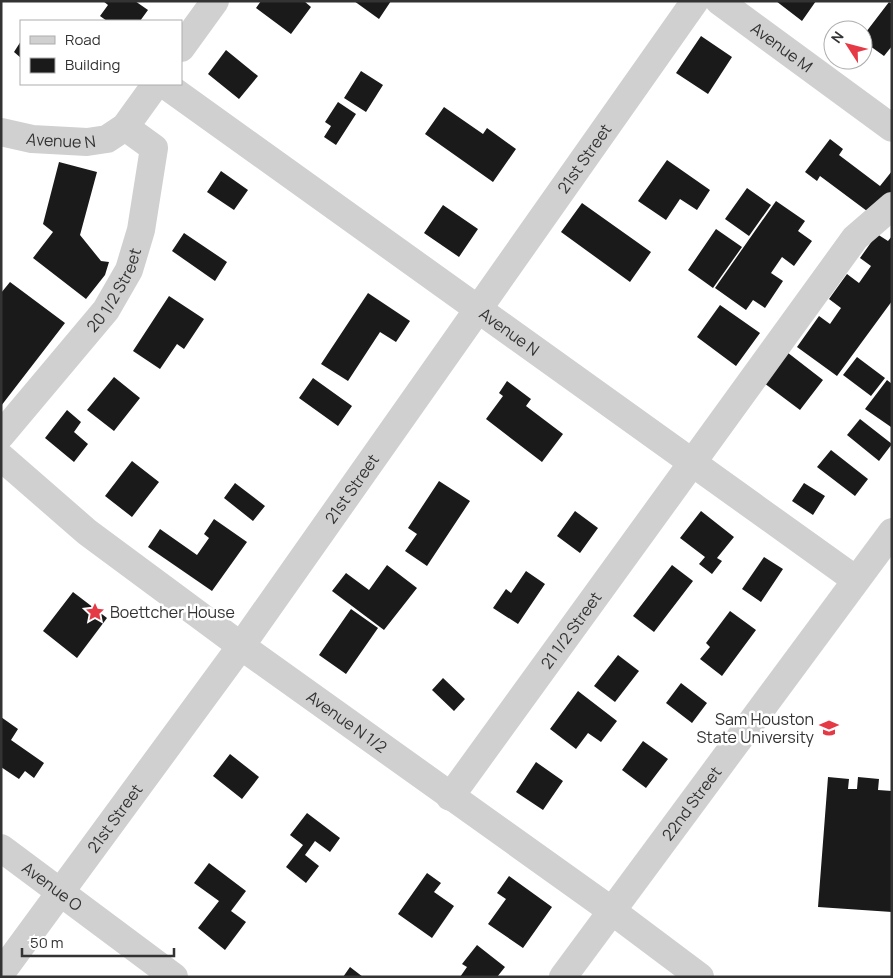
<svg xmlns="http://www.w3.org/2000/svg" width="893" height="978" font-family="Manrope,sans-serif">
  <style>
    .building { fill: #1a1a1a }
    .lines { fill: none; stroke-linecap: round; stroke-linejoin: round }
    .minor { stroke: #d0d0d0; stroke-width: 28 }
    .labels { text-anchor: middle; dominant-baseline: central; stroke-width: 5; stroke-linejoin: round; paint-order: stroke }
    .street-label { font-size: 16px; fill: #333; stroke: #fff }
    .poi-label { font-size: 16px; fill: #333; stroke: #fff; text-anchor: start }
  </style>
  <rect width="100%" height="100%" fill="#fff"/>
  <path class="building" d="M103,1H135L148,10L140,21H107L100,16L108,5Z
    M261,1H304L311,7L291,34L256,8Z
    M354,1H391L379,19Z
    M776,1H816L802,21Z
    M889,2L892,4V46L884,56L863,41V36Z
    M701,36L732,57L708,94L676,73Z
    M21,41V58L14,52Z
    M226,50L258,76L239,99L208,74Z
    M361,71L383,85L366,112L344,98Z
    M338,102L356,114L336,145L324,137L331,126L325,122Z
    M444,107L483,134L487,128L516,149L493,182L425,134Z
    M830,139L843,149L839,155L880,186L892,171V203L871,214L820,176L817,181L805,172Z
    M667,160L710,190L697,210L680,199L666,220L638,201Z
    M59,162L97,172L80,235L101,261L109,262L105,275L86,299L33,258L53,232L43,224Z
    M221,171L248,190L234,210L207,192Z
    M747,188L771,205L749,236L725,219Z
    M776,201L805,221L798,231L812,241L794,266L782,257L771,273L783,281L765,308L753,300L746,310L715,288Z
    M582,203L651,252L630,282L561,232Z
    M443,205L478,229L459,257L424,233Z
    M716,229L742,247L713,288L688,270Z
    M184,233L227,262L215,281L172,251Z
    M877,234L888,241L892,236V301L837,376L797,347L819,316L830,324L841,308L829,299L847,274L859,283L871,266L860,258Z
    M10,282L65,323L1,406V293Z
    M368,293L410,321L396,342L380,332L348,381L321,364Z
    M169,296L204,319L184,349L177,344L160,369L133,351Z
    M720,305L760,333L736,366L697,337Z
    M783,349L823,380L800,410L760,380Z
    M857,357L885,378L871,396L843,375Z
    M114,377L140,398L114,431L87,410Z
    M313,378L352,406L338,426L299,398Z
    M887,380L892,384L891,427L865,409Z
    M507,381L531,399L526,406L563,434L542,462L486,419L503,396L499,393Z
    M67,410L81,422L74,432L88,444L74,462L45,438Z
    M860,419L892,444L879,461L847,435Z
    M831,450L868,479L855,496L817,467Z
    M132,461L159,482L132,517L105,496Z
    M439,481L470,501L427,566L405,551L417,534L408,528Z
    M235,483L265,506L253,521L224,498Z
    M804,483L825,496L813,515L792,501Z
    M575,511L598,528L580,553L557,536Z
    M701,511L734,537L717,558L722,561L712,574L699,564L705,557L680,538Z
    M214,519L247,542L212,591L148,547L160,529L197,555L209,538L204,534Z
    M764,557L783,569L761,602L742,589Z
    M387,565L417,588L384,630L332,591L346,573L369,590Z
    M672,565L693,581L654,632L633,616Z
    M526,571L545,584L518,624L493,608L506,589L511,593Z
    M73,592L107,618L77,658L43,631Z
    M351,609L378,628L346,674L319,655Z
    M730,611L756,630L722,676L700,659L710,647L706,643Z
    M618,655L639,671L615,702L594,686Z
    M443,678L465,699L454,711L432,690Z
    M681,683L707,703L692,723L666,703Z
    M578,691L617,721L601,742L588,733L576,749L550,729Z
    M1,717L18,729L11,740L44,763L34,778L25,771L19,779L1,767Z
    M643,741L668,759L646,788L622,770Z
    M230,754L259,777L242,799L213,776Z
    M536,762L563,781L543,810L516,792Z
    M828,777L849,779L848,789H857L858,777L879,779L878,790L892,791V912L818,907Z
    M307,813L340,838L330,852L315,841L305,855L319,866L306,883L286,867L303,845L290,835Z
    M209,863L246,891L231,911L246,922L225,950L198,928L219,901L194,883Z
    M427,873L441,883L434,892L454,906L432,938L398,914Z
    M509,876L552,907L523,948L488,924L506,899L497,893Z
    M477,945L505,967L497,977H460L467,967L462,964Z
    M350,967L363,977H343Z"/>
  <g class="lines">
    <g class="minor">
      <path id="s1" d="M719,1L892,128"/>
      <path d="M181,48L215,1"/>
      <path id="s2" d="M164,84L856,580"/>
      <path id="s3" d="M1,132L32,139L87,142L107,139L125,127L156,84"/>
      <path id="s4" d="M1,435L106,310L129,270L141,230L154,148L125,127"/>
      <path id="s5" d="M1,457L87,532L241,646L612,911L700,977"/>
      <path id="s6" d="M450,797L855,238L892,206"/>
      <path id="s7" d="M1,848L174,977"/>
      <path id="s8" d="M1,973L241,646L695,1"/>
      <path id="s9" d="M563,977L892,532"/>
    </g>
  </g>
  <defs>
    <g id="sight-bare" transform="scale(1.5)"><path d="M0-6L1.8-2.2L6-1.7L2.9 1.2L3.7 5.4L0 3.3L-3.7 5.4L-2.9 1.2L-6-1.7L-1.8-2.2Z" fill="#e63946" stroke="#fff" stroke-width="2.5" paint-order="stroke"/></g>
    <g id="university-bare" transform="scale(1.5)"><path d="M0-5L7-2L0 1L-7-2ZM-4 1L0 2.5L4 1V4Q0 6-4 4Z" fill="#e63946" stroke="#fff" stroke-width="2.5" paint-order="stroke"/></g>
  </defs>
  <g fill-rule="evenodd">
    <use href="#sight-bare" x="95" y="612"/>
    <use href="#university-bare" x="829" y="728"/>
  </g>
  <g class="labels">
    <g class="street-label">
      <text stroke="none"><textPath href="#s1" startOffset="78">Avenue M</textPath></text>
      <text stroke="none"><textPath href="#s3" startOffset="61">Avenue N</textPath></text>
      <text stroke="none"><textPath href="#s8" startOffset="1002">21st Street</textPath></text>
      <text stroke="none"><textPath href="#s4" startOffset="185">20 1/2 Street</textPath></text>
      <text stroke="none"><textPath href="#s2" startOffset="425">Avenue N</textPath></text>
      <text stroke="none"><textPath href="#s8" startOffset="598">21st Street</textPath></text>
      <text stroke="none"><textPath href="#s6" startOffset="206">21 1/2 Street</textPath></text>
      <text stroke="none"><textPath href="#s5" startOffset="436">Avenue N 1/2</textPath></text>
      <text stroke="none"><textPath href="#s9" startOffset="216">22nd Street</textPath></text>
      <text stroke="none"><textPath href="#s8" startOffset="192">21st Street</textPath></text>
      <text stroke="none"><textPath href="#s7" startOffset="64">Avenue O</textPath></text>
    </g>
    <g class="poi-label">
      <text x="110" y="612">Boettcher House</text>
      <text x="814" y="719" text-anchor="end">Sam Houston<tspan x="814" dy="18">State University</tspan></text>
    </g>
  </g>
  <rect width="893" height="978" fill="none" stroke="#333333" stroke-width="5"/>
  <rect x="20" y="20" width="162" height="65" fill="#ffffff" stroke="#adadad"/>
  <rect x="30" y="36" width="25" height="8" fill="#d0d0d0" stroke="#adadad"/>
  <text x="65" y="45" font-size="15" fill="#333333">Road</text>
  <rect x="30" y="58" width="25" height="15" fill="#1a1a1a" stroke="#adadad"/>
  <text x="65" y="70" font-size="15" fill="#333333">Building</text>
  <g transform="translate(848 45) rotate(306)"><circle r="24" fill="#ffffff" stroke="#adadad"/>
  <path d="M0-4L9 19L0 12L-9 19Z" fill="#e63946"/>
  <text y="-8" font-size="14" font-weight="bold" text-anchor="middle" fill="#333333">N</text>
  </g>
  <path d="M22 948v8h152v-8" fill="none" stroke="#333333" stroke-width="2.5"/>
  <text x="30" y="948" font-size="15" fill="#333333" stroke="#ffffff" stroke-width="4" paint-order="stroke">50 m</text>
</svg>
